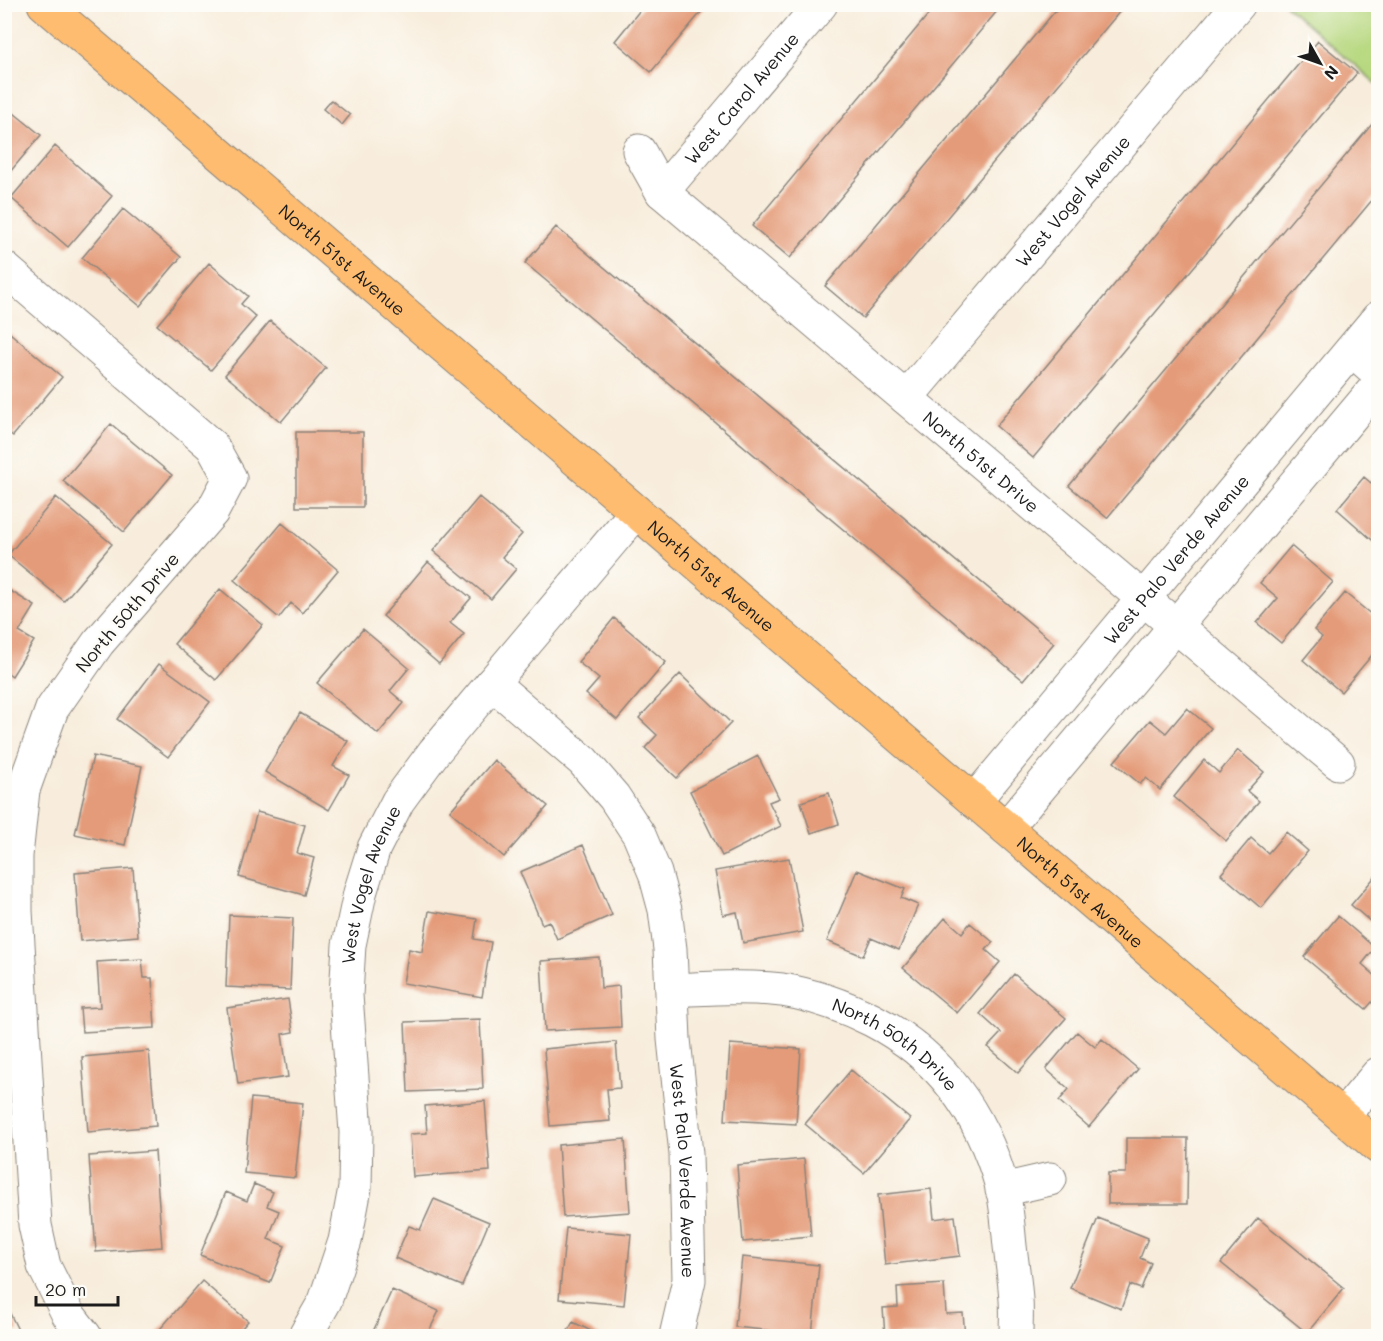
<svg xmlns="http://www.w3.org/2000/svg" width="1383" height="1341" font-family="Mali,sans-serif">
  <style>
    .green { fill: #b7d880; stroke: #6a7a4e; stroke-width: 1.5 }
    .building { fill: #e49b79 }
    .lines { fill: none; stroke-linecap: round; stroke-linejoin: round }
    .minor-casing { stroke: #8a847c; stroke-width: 35 }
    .tertiary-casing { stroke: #8a847c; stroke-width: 35 }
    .primary-casing { stroke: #8a847c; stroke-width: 35 }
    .minor { stroke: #fff; stroke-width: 33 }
    .tertiary { stroke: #fff; stroke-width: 33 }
    .primary { stroke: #febc70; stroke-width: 33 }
    .labels { text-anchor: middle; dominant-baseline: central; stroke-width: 5; stroke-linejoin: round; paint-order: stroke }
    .street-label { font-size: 18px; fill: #1c1c1c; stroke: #fdfcf7 }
  </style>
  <rect width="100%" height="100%" fill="#fdfcf7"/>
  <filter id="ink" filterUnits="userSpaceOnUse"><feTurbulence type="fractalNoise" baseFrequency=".0167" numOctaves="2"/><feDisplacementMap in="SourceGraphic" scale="12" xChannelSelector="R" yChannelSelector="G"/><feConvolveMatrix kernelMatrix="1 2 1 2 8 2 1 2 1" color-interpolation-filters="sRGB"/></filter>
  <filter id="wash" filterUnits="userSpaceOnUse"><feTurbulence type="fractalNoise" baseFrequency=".008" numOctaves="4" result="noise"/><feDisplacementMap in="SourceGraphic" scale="24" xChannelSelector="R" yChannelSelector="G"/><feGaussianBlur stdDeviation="1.35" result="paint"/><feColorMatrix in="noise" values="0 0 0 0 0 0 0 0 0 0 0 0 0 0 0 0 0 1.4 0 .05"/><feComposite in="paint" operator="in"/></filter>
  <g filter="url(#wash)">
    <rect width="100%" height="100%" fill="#f8eddc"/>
    <path class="green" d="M1285,4L1378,5V85L1285,5Z"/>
    <g id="blocks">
      <path class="building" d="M645,4H708L651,72L615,41Z
        M937,4H1003L790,258L752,226Z
        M1061,4H1126L863,318L825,286Z
        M1318,41L1357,73L1033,458L996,426Z
        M331,100L350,115L342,125L323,109Z
        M4,105L41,135L4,179Z
        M1378,117V193L1107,518L1069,486Z
        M55,146L112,196L68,247L11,198Z
        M123,209L181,257L140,306L82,258Z
        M556,227L1054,643L1023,680L525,263Z
        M209,263L248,296L241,304L256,317L211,370L157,325Z
        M270,321L326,368L281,422L225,375Z
        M10,333L62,377L13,436L4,429V340Z
        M111,424L172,475L124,532L63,481Z
        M296,432H363V507H296Z
        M1378,474V545L1337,509L1364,477L1371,483Z
        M56,497L112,544L64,601L8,555Z
        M479,497L522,534L502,557L516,569L491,599L433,551Z
        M282,523L338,570L302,613L291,603L279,618L234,580Z
        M1291,546L1333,582L1281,643L1257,623L1278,598L1260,583Z
        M428,562L471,598L450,623L464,634L439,664L383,616Z
        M4,587L35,606L19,632L34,641L12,676L4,671Z
        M220,589L263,625L216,680L174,644Z
        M1345,593L1378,620V648L1341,692L1303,660L1322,637L1314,630Z
        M614,618L666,662L617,720L586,694L599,679L578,662Z
        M363,629L409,668L390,691L404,703L378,734L317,683Z
        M159,664L210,702L168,757L117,719Z
        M680,674L731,723L677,778L645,748L657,735L639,718Z
        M1187,708L1211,728L1160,790L1146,778L1140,784L1114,762L1150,720L1166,733Z
        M300,713L348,741L333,766L349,775L329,810L265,772Z
        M1238,750L1264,772L1247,791L1259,801L1226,841L1174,797L1204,760L1219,773Z
        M93,756L142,766L125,845L75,834Z
        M758,756L779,798L769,802L781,826L722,856L690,791Z
        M494,760L548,806L504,857L450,811Z
        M829,793L839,824L811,833L801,802Z
        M257,812L305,825L297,853L314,858L304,895L239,877Z
        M1286,832L1308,851L1261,908L1221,874L1251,838L1268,853Z
        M583,845L612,915L557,939L549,921L542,924L520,872Z
        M789,858L803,932L743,943L737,912L723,915L715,871Z
        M133,868L138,936L80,941L75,873Z
        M857,870L905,889L901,898L918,905L899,950L871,938L863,956L827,941Z
        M1378,873V928L1351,905Z
        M429,911L477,919L474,939L491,942L482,997L403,983L409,949L422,952Z
        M229,915L293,918L290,990L226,987Z
        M1338,916L1375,948L1362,964L1378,978V995L1366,1009L1304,957Z
        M945,918L962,933L970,923L993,942L986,950L1000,962L957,1013L903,968Z
        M599,957L601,988L619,986L621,1027L545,1031L541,961Z
        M142,959L144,978H152L155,1028L82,1032L80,1008L100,1007L97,962Z
        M1014,974L1066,1018L1018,1073L988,1047L1001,1033L980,1014Z
        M288,999L293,1032L282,1034L288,1077L238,1084L227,1008Z
        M480,1019L483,1089L408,1092L405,1022Z
        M1077,1032L1095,1047L1102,1039L1138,1069L1089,1127L1059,1101L1069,1089L1046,1069Z
        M616,1042L620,1088L607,1089L610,1121L550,1126L544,1049Z
        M730,1044L801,1049L796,1124L725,1120Z
        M149,1051L156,1126L88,1132L82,1057Z
        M851,1070L910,1119L864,1173L805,1124Z
        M251,1098L303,1103L295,1178L244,1173Z
        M485,1101L490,1171L413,1177L410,1134L427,1133L425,1106Z
        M1126,1138H1188L1187,1204H1108V1173H1126Z
        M625,1139L630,1212L563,1217L558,1145Z
        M155,1151L162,1247L96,1252L89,1156Z
        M804,1159L811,1236L743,1242L737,1165Z
        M254,1184L273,1192L267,1206L279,1211L268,1239L285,1246L270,1283L200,1255L226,1192L247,1201Z
        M931,1189L934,1219L955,1216L960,1256L885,1265L878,1195Z
        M434,1199L489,1222L462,1286L395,1258L409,1226L420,1230Z
        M1098,1218L1148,1238L1140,1258L1151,1263L1141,1289L1130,1285L1121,1309L1070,1288Z
        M1258,1218L1344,1288L1307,1333L1221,1263Z
        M566,1228L631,1234L624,1305L559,1299Z
        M742,1257L819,1265L812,1335L735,1327Z
        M202,1281L248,1321L235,1336H154Z
        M944,1284L946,1314L963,1313L965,1336H885L883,1308L898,1307L897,1287Z
        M392,1290L439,1311L429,1331L441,1336H371Z
        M4,1301L18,1330L4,1336Z
        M573,1322L601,1336H565Z"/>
    </g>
  </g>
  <g filter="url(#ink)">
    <use href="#blocks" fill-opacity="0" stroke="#8a847c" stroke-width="1.5"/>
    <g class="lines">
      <g class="minor-casing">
        <g id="minor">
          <path id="s1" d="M639,151L662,192L1338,763"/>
          <path id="s2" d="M662,192L821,4"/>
          <path d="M4,268L212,446L230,478L212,512L98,643L52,709L23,790L16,856V911L35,1225L44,1266L68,1314L85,1336"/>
          <path d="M1352,350L1378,373"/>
          <path id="s3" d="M906,398L1239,4"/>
          <path id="s4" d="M492,683L583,761L614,797L639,835L655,873L665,910L670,949L674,1039L686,1154L689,1280L676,1336"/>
          <path id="s5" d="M673,990C709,988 746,986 782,990C814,995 844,1006 872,1020C940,1055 982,1114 1002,1187C1007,1206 1008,1227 1010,1246C1012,1264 1015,1282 1016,1300C1017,1312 1016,1324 1016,1336"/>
          <path d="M1343,1116L1378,1074"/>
          <path d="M1002,1190L1050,1179"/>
          <path id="s6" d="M305,1336L325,1301L345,1241L355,1188L356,1132L346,995L349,945L360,893L374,848L398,801L434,752L636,512"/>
        </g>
      </g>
      <g class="tertiary-casing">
        <g id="tertiary">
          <path id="s7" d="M974,801L1378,318"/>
          <path d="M1006,828L1378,385"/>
        </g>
      </g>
      <g class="primary-casing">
        <g id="primary">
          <path id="s8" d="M44,4L1378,1147"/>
        </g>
      </g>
      <use href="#minor" class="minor"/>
      <use href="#tertiary" class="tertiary"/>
      <use href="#primary" class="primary"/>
    </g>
  </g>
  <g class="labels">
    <g class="street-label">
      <text stroke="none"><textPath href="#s2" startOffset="123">West Carol Avenue</textPath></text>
      <text stroke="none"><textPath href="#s3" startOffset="258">West Vogel Avenue</textPath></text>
      <text stroke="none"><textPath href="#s8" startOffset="393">North 51st Avenue</textPath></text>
      <text stroke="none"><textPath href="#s1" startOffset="465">North 51st Drive</textPath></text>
      <text stroke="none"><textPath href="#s7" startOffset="315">West Palo Verde Avenue</textPath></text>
      <text stroke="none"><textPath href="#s8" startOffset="879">North 51st Avenue</textPath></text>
      <text transform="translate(127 612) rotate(-50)">North 50th Drive</text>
      <text stroke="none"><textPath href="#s6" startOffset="465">West Vogel Avenue</textPath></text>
      <text stroke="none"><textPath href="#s8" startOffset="1365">North 51st Avenue</textPath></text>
      <text stroke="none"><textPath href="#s5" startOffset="237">North 50th Drive</textPath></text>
      <text stroke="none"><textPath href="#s4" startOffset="554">West Palo Verde Avenue</textPath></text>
    </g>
  </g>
  <rect width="1383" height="1341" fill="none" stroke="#fdfcf7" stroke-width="24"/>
  <g transform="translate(1320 63) rotate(130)" stroke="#fdfcf7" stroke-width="4.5" paint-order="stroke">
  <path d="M0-4.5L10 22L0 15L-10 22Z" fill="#1c1c1c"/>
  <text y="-9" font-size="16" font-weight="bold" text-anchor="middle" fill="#1c1c1c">N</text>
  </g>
  <path d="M36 1296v9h82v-9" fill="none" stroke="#1c1c1c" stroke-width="3"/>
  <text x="45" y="1296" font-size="18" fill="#1c1c1c" stroke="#fdfcf7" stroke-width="4.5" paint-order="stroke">20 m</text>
</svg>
